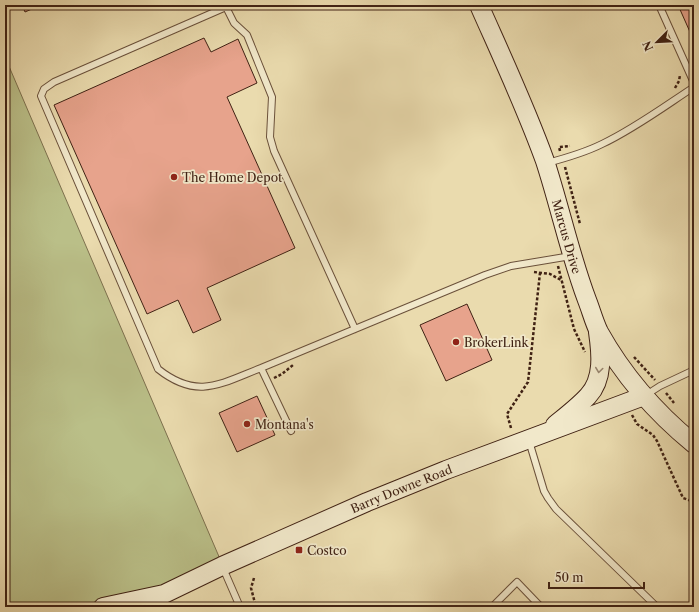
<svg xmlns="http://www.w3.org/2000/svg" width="699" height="612" font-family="'Libre Caslon Text',serif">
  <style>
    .green { fill: #babf88; stroke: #7d704e }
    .building { fill: #e7a38c; stroke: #402214 }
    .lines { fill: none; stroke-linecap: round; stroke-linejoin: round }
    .lane-casing { stroke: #6a503a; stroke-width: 8 }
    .secondary-casing { stroke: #402214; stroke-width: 20 }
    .path { stroke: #402214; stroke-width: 2.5; stroke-dasharray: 3 2; stroke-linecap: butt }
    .lane { stroke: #f1e8ca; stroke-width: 6 }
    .secondary { stroke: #f1e8ca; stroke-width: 18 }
    .oneway { stroke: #98856f }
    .poi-dot { fill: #8f2418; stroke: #f1e8ca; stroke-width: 1.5 }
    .labels { text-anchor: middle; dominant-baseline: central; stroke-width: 3.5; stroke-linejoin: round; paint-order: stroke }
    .poi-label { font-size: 12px; fill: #402214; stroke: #f1e8ca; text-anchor: start }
    .street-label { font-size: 12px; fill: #402214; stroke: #f1e8ca }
  </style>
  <rect width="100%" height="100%" fill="#eadbae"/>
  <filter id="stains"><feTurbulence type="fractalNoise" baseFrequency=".005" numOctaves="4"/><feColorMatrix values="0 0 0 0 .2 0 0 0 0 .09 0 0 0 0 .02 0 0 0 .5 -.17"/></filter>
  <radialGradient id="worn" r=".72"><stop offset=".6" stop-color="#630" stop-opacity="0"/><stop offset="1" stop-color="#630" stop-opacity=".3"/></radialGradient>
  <path class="green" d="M5,57L223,566L101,607H5Z"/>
  <path class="building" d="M22,5H41L25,12Z
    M678,5H694V41Z
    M204,38L211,52L238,39L257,83L227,97L295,248L207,288L221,320L193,333L178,300L147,314L54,105Z
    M467,304L492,360L446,381L420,325Z
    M257,396L275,435L237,452L219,413Z"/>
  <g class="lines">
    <g class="lane-casing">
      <path id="lane" d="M230,5L226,7L234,23L247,35L272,97L270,137L274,151L355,329
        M659,5L694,83
        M226,7L54,82L44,89L41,96L158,369C197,400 220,384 261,368
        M547,163C566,158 584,153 602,144C634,129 665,106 694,87
        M646,395L660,386L694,370
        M291,431L261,368L485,275L511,266L571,256
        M529,441L544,491L548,498L556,509L657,607
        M223,568L240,607
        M492,607L517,582L541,607"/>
    </g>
    <g class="secondary-casing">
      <g id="secondary">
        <path id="s1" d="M479,5C502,57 526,108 545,161C560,207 570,255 587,300C591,310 594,322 599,332C623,375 656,413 694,444"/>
        <path d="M555,425C566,416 579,406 588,396C604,379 601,353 598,332"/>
        <path id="s2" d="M103,607L164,594L222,566L367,502L446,470L644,396"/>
      </g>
    </g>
    <path class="path" d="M675,88L679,81L680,75
      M560,151L559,147L570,146
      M565,167L580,224
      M558,266L574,329L585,352
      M534,272L550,274L561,280
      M634,357L655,380
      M274,378L282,374L293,365
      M666,393L674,403
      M632,415L637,424L653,435L657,441L683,498L694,502
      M511,428L507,414L528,382L540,273
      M254,578L251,588L256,607"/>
    <use href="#lane" class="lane"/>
    <use href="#secondary" class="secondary"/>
  </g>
  <defs><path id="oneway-chevron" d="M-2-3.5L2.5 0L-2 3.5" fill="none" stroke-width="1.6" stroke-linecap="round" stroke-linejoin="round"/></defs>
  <use class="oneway" href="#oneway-chevron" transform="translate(599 370) rotate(98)"/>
  <g class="poi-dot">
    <circle cx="174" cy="177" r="4"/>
    <circle cx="456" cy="342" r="4"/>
    <circle cx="247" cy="424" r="4"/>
    <rect x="295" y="546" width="8" height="8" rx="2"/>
  </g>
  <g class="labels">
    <g class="poi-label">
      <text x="182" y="177">The Home Depot</text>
      <text x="464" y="342">BrokerLink</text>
      <text x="255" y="424">Montana's</text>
      <text x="307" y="550">Costco</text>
    </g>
    <g class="street-label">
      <text stroke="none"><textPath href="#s1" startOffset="248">Marcus Drive</textPath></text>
      <text stroke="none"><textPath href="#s2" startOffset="322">Barry Downe Road</textPath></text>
    </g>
  </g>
  <rect width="699" height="612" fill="none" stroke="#eadbae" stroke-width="20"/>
  <rect x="6" y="6" width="687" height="600" fill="none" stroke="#402214" stroke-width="2"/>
  <rect x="10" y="10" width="679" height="592" fill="none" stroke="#402214"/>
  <g transform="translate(657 42) rotate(246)" stroke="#f1e8ca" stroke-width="3" paint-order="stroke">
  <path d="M0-3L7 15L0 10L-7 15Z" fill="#402214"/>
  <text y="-6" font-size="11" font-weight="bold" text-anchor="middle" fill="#402214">N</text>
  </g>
  <path d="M549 582v6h95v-6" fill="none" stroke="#402214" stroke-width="2"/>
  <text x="555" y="582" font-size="12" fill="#402214" stroke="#f1e8ca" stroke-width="3" paint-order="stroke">50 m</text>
  <rect width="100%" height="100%" filter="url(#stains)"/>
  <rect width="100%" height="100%" fill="url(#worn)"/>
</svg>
